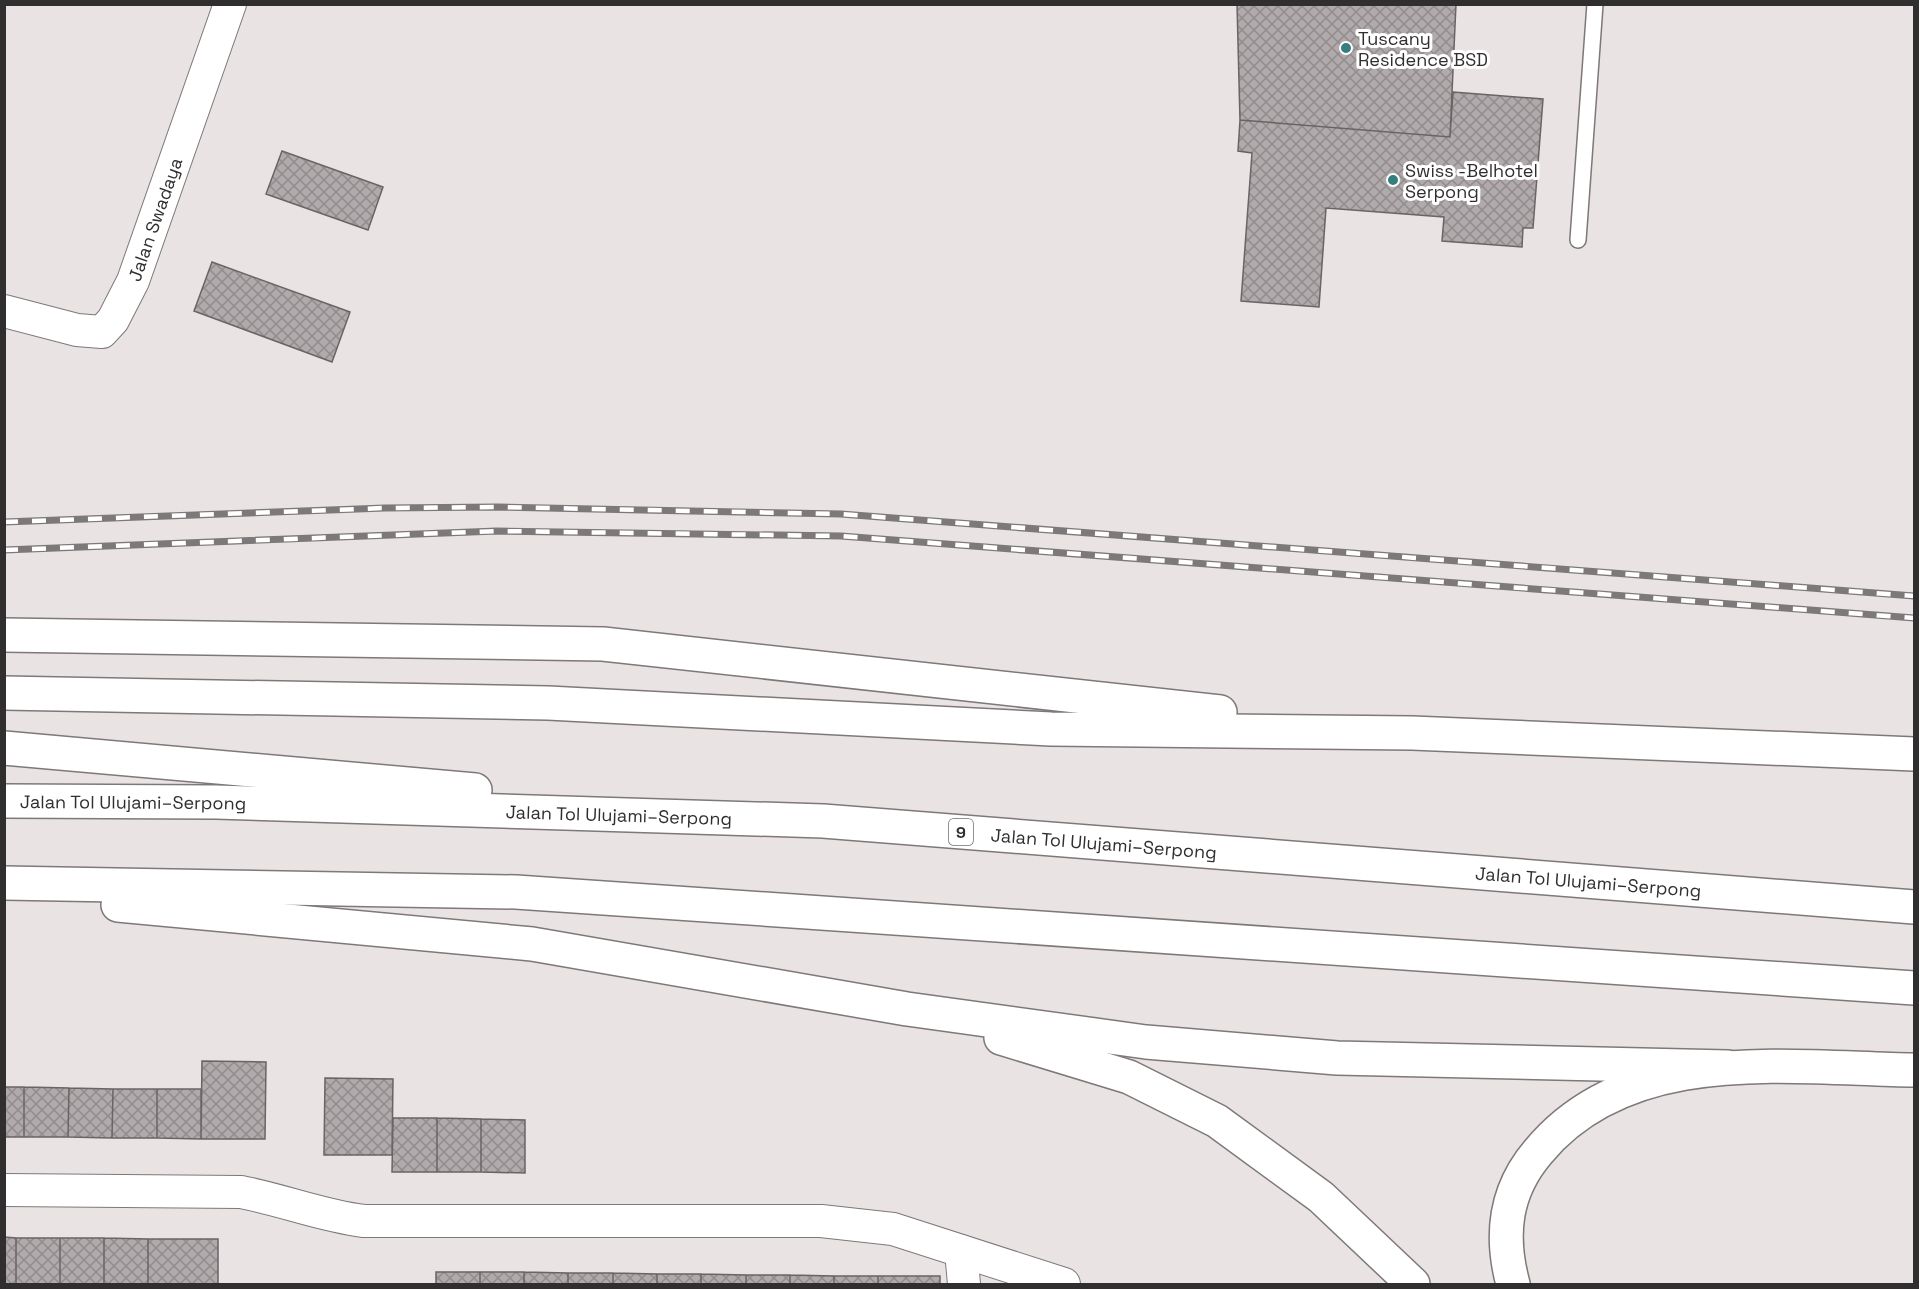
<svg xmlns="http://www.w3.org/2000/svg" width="1919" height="1289" font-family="'Space Grotesk',sans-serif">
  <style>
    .building { fill: url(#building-cross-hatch); stroke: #6a6465; stroke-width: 1.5 }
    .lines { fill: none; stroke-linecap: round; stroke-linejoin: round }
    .lane-casing { stroke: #7e7879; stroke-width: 18 }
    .street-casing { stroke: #7e7879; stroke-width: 34 }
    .primary-casing { stroke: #7e7879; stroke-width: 36 }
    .highway-casing { stroke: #7e7879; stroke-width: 36 }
    .lane { stroke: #fff; stroke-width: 15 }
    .street { stroke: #fff; stroke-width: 32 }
    .primary { stroke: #fff; stroke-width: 33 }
    .highway { stroke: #fff; stroke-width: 33 }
    .rail-casing { stroke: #7d7879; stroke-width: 7 }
    .rail { stroke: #fff; stroke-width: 4.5; stroke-dasharray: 14; stroke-linecap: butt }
    .poi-dot { fill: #357e7d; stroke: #fff; stroke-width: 2 }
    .labels { text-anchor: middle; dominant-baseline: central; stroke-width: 6; stroke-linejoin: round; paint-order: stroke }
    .shield { fill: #fff; stroke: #6f6d6d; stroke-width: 1.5 }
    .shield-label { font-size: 16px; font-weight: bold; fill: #312e2f }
    .poi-label { font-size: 18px; fill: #312e2f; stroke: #fff; text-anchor: start }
    .street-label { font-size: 18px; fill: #312e2f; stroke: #fff }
  </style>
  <defs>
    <pattern id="building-cross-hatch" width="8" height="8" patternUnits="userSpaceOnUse" patternTransform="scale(1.5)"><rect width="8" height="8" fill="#b1aaac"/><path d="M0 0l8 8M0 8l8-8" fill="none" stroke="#918b8c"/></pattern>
  </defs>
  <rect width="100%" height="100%" fill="#eae3e4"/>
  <path class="building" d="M1237,4H1456L1450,137L1240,120Z
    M1453,92L1543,99L1533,228H1523L1522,247L1442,241L1444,217L1326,208L1319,307L1241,301L1252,153L1238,151L1240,120L1450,137Z
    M282,151L383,187L368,230L266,194Z
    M212,262L350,312L332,362L194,311Z
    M202,1061L266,1062L265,1139H201Z
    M325,1078L393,1079L392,1155H324Z
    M4,1087H24V1137H4Z
    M24,1087L69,1088L68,1137H24Z
    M69,1088L113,1089L112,1138L68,1137Z
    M113,1089H157V1138H112Z
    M157,1089H201V1139L157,1138Z
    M393,1118H437V1172H392Z
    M437,1118L481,1119V1172H437Z
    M481,1119L525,1120V1173L481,1172Z
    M4,1237L16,1238V1284H4Z
    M16,1238H60V1284H16Z
    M60,1238H104V1284H60Z
    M104,1238L148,1239V1284H104Z
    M148,1239H218V1284H148Z
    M436,1272H480V1284H436Z
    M480,1272H524V1284H480Z
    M524,1272L568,1273V1284H524Z
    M568,1273H613V1284H568Z
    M613,1273L657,1274V1284H613Z
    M657,1274H701V1284H657Z
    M701,1274L746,1275V1284H701Z
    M746,1275H790V1284H746Z
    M790,1275L834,1276V1284H790Z
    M834,1276H878V1284H834Z
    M878,1276H940V1284H878Z"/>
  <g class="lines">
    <g class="lane-casing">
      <path id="lane" d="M1578,240L1595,4"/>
    </g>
    <g class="street-casing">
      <g id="street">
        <path id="s1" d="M4,311L77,330L102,332L113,320L133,281L230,4"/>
        <path d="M4,1190L241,1192C283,1200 322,1216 364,1221H821L893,1229L1064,1284"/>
        <path d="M961,1251L964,1284"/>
      </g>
    </g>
    <g class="primary-casing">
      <path id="primary" d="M1513,1284C1500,1236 1504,1192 1538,1152C1628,1043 1788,1068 1914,1070"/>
    </g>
    <g class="highway-casing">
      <g id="highway">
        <path d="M4,635L603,644L1220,712"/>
        <path d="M4,693L548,703L1051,729L1412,733L1914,754"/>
        <path d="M4,748L475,790"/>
        <path id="s2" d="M4,801L216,802L823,821L1914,907"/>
        <path d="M4,883L516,892L1914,988"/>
        <path d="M118,905L532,944L907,1009L1146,1042L1337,1058L1728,1067"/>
        <path d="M1001,1038L1129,1077L1217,1121L1321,1197L1413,1284"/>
      </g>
    </g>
    <use href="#lane" class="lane"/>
    <use href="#street" class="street"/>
    <use href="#primary" class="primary"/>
    <use href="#highway" class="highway"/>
    <g class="rail-casing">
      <path id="rail" d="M4,522L385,508L498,507L841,514L1914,596
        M4,550L497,531L841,536L1914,618"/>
    </g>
    <use href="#rail" class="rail"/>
  </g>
  <g class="poi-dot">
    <circle cx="1346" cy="48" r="6"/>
    <circle cx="1393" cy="180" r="6"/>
  </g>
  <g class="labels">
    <rect class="shield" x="949" y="819" width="24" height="26" rx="4.5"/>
    <g class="shield-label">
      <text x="961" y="832">9</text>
    </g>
    <g class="poi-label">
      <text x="1358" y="38">Tuscany<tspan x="1358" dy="21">Residence BSD</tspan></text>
      <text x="1405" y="170">Swiss -Belhotel<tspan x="1405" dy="21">Serpong</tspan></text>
    </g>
    <g class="street-label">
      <text stroke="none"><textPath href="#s1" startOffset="226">Jalan Swadaya</textPath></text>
      <text stroke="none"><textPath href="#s2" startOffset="129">Jalan Tol Ulujami–Serpong</textPath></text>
      <text stroke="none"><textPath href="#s2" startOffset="615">Jalan Tol Ulujami–Serpong</textPath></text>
      <text stroke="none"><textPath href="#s2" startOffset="1101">Jalan Tol Ulujami–Serpong</textPath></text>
      <text stroke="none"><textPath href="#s2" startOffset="1587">Jalan Tol Ulujami–Serpong</textPath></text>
    </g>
  </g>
  <rect width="1919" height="1289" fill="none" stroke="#312e2f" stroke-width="12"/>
</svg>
